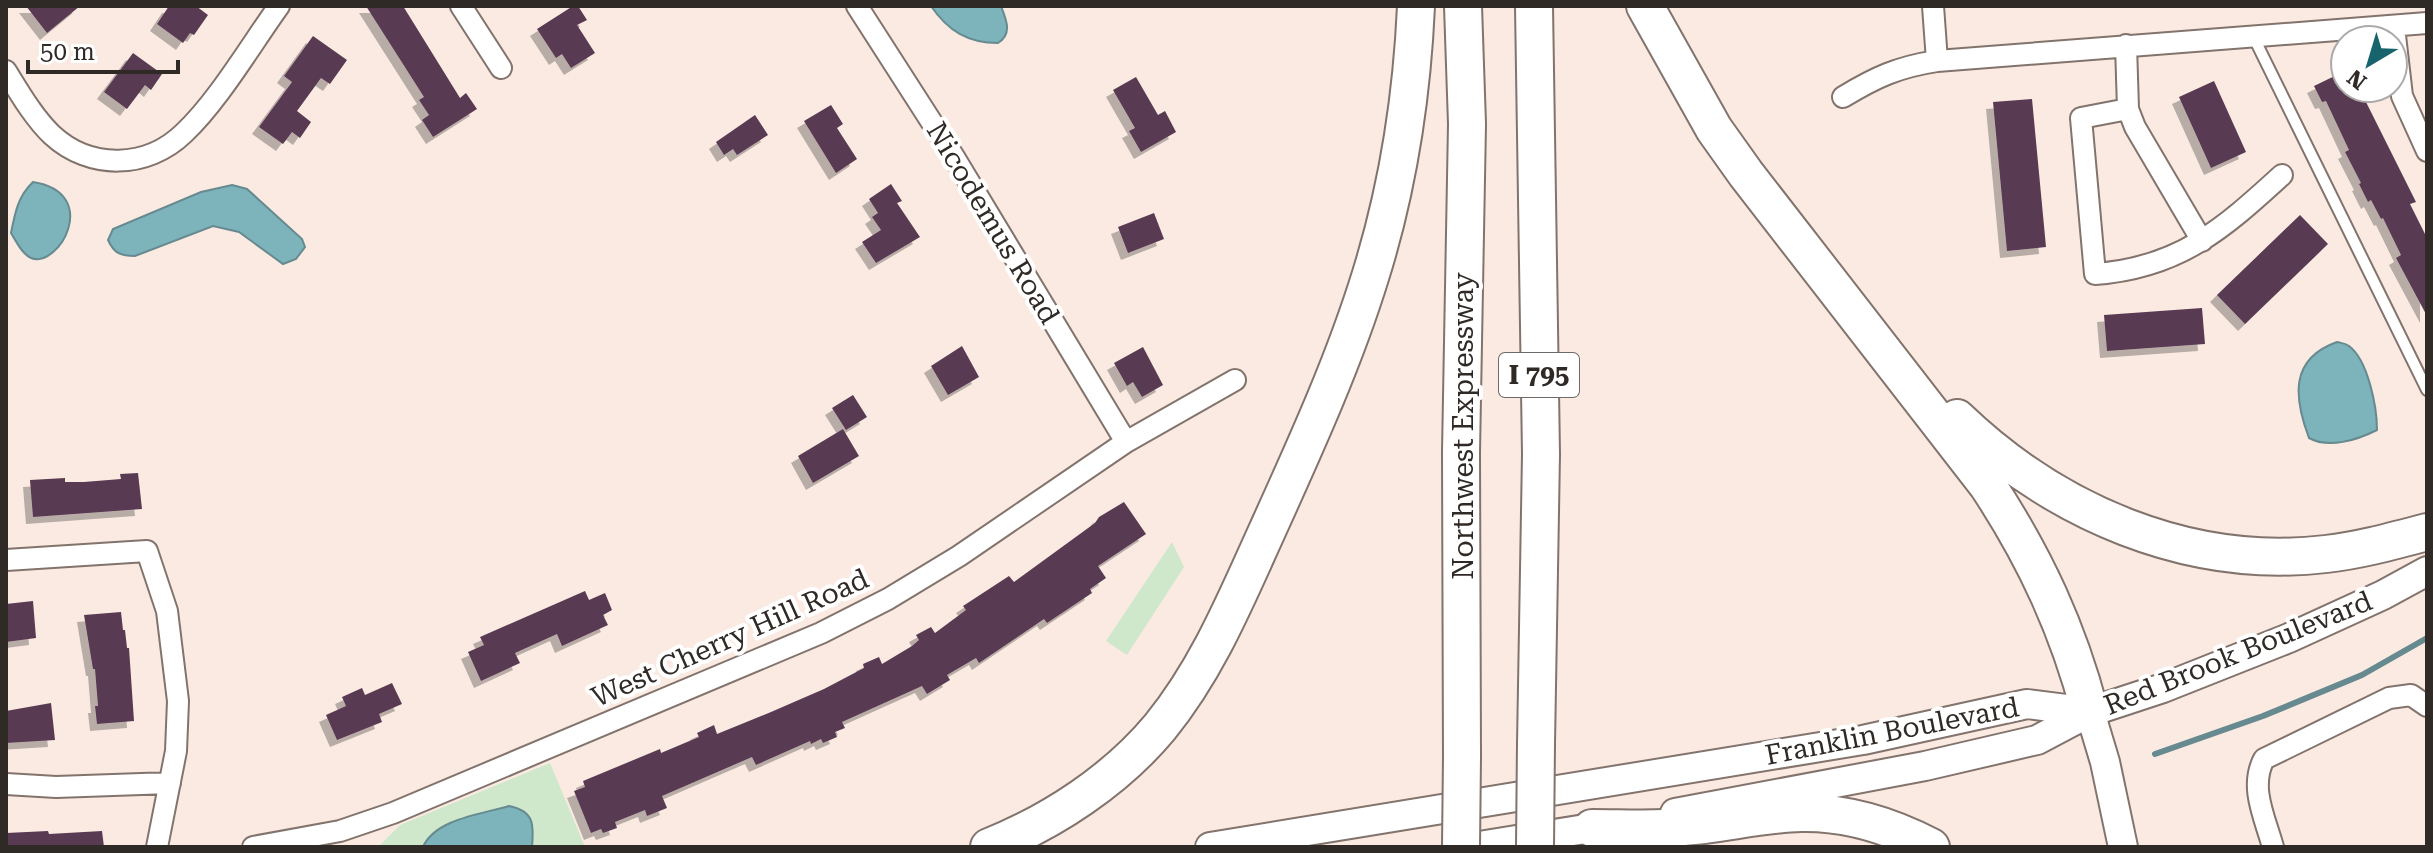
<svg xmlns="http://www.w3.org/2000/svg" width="2433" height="853" font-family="'Roboto Serif',serif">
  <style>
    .green { fill: #cfe8cc }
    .water { fill: #7db3bb; stroke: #668a8f; stroke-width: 2 }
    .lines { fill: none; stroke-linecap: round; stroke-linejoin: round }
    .stream { stroke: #668a8f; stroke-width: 6 }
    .building { fill: #593a52; filter: url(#shadow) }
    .lane-casing { stroke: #82736c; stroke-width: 14 }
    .street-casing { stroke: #82736c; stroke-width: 24 }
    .secondary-casing { stroke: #82736c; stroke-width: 32 }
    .highway-casing { stroke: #82736c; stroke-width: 40 }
    .lane { stroke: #fff; stroke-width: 10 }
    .street { stroke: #fff; stroke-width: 20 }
    .secondary { stroke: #fff; stroke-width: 28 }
    .highway { stroke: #fff; stroke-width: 36 }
    .highway-bridge-casing { stroke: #82736c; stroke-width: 40; stroke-linecap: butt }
    .highway-bridge { stroke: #fff; stroke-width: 36 }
    .labels { text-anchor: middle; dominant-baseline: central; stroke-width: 8; stroke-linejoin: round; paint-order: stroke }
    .shield { fill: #fff; stroke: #6e6a68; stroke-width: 2 }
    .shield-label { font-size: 26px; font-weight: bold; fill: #302a27 }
    .street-label { font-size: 28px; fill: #302a27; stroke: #fff }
  </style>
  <defs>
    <filter id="shadow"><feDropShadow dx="-7" dy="7" stdDeviation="0" flood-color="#0004"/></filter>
  </defs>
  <rect width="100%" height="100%" fill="#fbeae2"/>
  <path class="green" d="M1172,542L1184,567L1127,655L1106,641Z
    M550,763L585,847H378L400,825Z"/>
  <path class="water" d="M931,6H1001C1006,19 1013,34 998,43C968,43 948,31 931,6Z
    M33,182C102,193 59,269 31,258C22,254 16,241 11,233C15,213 18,196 33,182Z
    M232,185L247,189L302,239L305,247L296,259L283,264L239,232L213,226L135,256C120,256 114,253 108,240L113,229L201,192Z
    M2337,342C2341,343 2345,343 2349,346C2368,360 2377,407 2377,430C2357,440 2329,449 2309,438C2294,398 2289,359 2337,342Z
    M509,806C534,811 534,824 532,847H423C435,819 482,814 509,806Z"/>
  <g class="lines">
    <path class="stream" d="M2155,754L2263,716L2362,675L2427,638"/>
  </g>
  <path class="building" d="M26,6H80L47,33Z
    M169,6H196L208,15L194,35L190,33L183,43L157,24Z
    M366,6H403L460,98L466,93L477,109L433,137L422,120L429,115L419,100L424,97Z
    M573,6H578L587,20L577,25L595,53L571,68L562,54L556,58L537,29Z
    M313,36L347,60L330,84L321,78L297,111L311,122L300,138L292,132L283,144L259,127L292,82L284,76Z
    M133,53L162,74L151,90L145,85L127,109L104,92Z
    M2345,71V88H2359L2416,202L2410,204L2427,238V316L2396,258L2401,255L2383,218L2381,219L2371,200L2368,202L2359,184L2361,183L2345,152L2349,150L2326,101L2322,102L2314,86Z
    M1136,77L1158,115L1165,111L1176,132L1141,152L1129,131L1135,128L1113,90Z
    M2214,81L2246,152L2211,168L2179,97Z
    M2032,99L2046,247L2007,251L1993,102Z
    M831,105L843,124L837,128L857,159L836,173L804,121Z
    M755,115L768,135L737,155L733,149L724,155L716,142Z
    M891,184L902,201L897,203L920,237L876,263L862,242L881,230L872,217L878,213L869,199Z
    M1154,213L1164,239L1128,253L1118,227Z
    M2300,215L2328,244L2245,324L2217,295Z
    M2202,308L2205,344L2107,351L2104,315Z
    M962,346L979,377L948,395L931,366Z
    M1143,347L1163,385L1142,397L1133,382L1127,386L1114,363Z
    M853,395L867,417L846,430L832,408Z
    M843,429L859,456L813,483L798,456Z
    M138,473L142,509L33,517L30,480L65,478V482H84L121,479L120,474Z
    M1124,502L1146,534L1098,566L1106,578L1090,589L1092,593L1047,623L1044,619L979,663L976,658L947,675L950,680L927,694L922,686L842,722L845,728L835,732L837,737L823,743L821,739L811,744L810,741L756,765L752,757L662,796L667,808L647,816L645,810L615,822L617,828L603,833L601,829L591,833L574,791L585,787L583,781L660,749L661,753L699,737L697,733L714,725L717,734L771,712L824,689L864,668L863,664L879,657L882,664L912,646L919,640L916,635L931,627L935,633L966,610L963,606L1009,576L1014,582L1095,523L1099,517Z
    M585,591L589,600L605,593L612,610L603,615L608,625L562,646L557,634L515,653L520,663L481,681L468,652L484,645L480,637Z
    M33,601L36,638L6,642V604Z
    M121,612L123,630H125L127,648H129L134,721L97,724L95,706H98L95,669H93L84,615Z
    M392,683L402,704L379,714L382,722L337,740L326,715L346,706L342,697L362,688L365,695Z
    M51,703L55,740L6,743V711Z
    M48,831L49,834L102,831L104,847H6V833Z"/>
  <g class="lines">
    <g class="lane-casing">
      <path id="lane" d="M2253,36L2427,390"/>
    </g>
    <g class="street-casing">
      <path id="street" d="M461,6L501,68
        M857,6L954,157L1126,442
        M1933,6L1937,61
        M2394,27L2402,96L2427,151
        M2126,45L2128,109L2135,127L2202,241
        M6,71C19,92 34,118 52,135C90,170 147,169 184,133C218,101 251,45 279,6
        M1843,97C1876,77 1898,67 1937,61L2427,23
        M2128,109L2081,118L2095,274C2179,268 2223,229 2282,175
        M6,560L147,551L167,611L178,701L176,751L157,847
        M6,784L56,787L170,783
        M253,847L340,831L393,813L821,633L888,599L959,556L1126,442L1235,380
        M2273,847C2265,818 2249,787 2264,759L2389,698L2411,695L2427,706"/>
    </g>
    <g class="secondary-casing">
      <path id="secondary" d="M2090,712L2105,762L2123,847
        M1675,813L1925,766L2037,740L2090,712L2163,688L2289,638L2383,595L2427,571
        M1210,847L1863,740L2027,704L2090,712
        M1473,847L1610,825"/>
    </g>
    <g class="highway-casing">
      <path id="highway" d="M1534,6L1541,454L1536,744
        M1645,6L1714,129L1746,174L1988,486C2036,559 2068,629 2090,712
        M1957,418C2055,512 2188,570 2326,554C2361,550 2393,541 2427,532
        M1462,757L1461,452L1467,124L1463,6
        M1592,828C1622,828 1654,830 1684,827C1723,824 1762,814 1801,813C1847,812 1891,826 1931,847
        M989,847C1052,822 1116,780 1160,727C1208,668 1236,599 1267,531C1305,447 1344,362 1371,274C1398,187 1412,96 1416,6"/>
    </g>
    <use href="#lane" class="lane"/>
    <use href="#street" class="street"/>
    <use href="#secondary" class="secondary"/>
    <use href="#highway" class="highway"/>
    <g class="highway-bridge-casing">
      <path id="highway-bridge" d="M1461,847L1462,757
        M1535,847L1536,744"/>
    </g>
    <use href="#highway-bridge" class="highway-bridge"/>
  </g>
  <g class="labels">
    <rect class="shield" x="1499" y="353" width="80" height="44" rx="6"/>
    <g class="shield-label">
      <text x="1539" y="375">I 795</text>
    </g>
    <g class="street-label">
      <text transform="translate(993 223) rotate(59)">Nicodemus Road</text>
      <text transform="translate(1463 426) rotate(-90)">Northwest Expressway</text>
      <text transform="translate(730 638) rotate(-24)">West Cherry Hill Road</text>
      <text transform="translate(2238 653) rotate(-22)">Red Brook Boulevard</text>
      <text transform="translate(1892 731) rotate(-11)">Franklin Boulevard</text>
    </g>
  </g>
  <rect width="2433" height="853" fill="none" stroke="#302a27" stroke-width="16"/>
  <g transform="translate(2369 64) rotate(218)"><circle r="38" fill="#ffffff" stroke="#acaaa9" stroke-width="2"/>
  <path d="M0-6L14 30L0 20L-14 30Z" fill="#17636e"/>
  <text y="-12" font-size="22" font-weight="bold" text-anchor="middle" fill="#302a27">N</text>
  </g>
  <path d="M28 60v12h150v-12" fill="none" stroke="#302a27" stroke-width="4"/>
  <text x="40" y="60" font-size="24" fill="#302a27" stroke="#ffffff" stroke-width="6" paint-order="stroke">50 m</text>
</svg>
